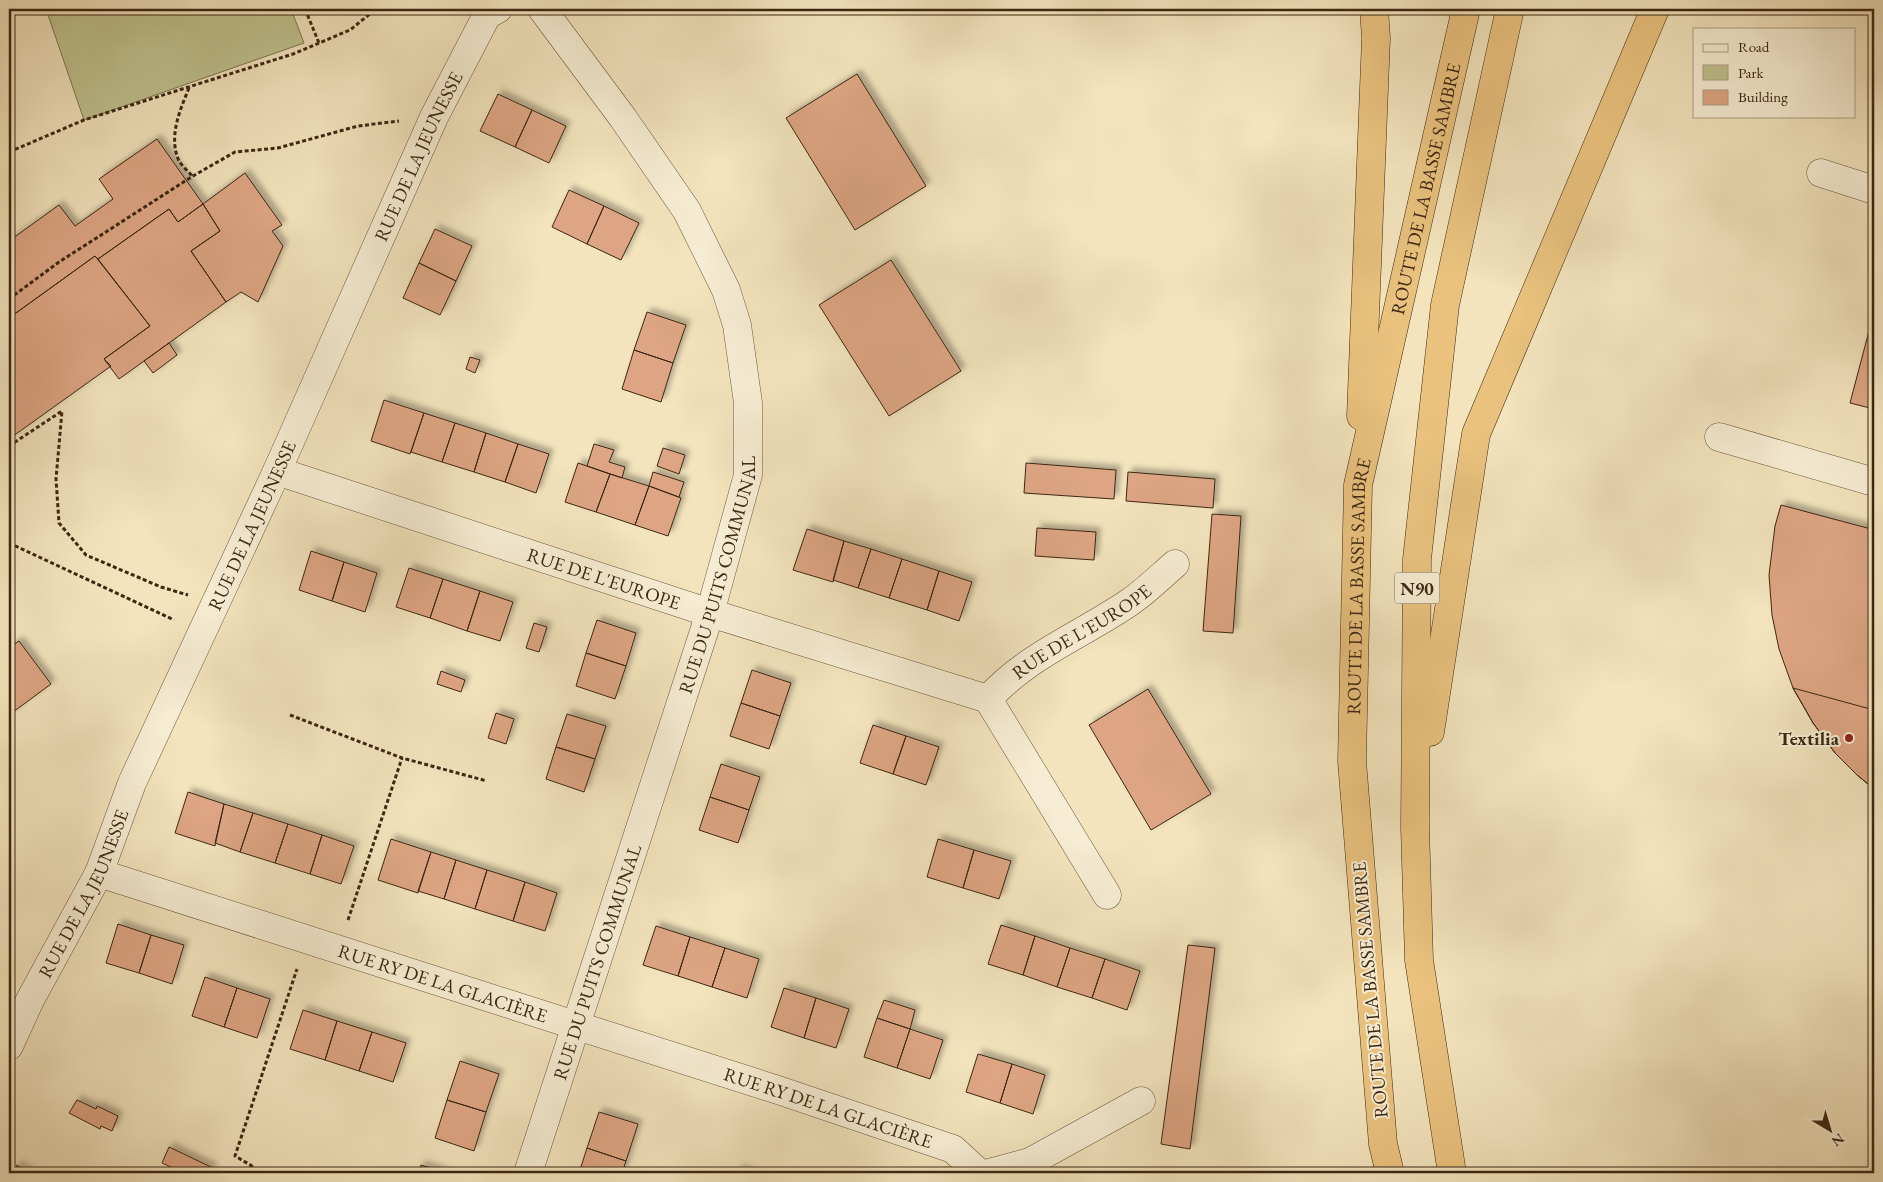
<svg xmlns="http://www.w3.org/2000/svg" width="1883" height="1182" font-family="'EB Garamond',serif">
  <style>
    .green { fill: #bfc28e; stroke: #7e7450 }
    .building { fill: #dda583; stroke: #3c2712; filter: url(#shadow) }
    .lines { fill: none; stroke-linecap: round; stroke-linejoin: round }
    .minor-casing { stroke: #6a563d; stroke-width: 29 }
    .highway-casing { stroke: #3c2712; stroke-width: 29 }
    .path { stroke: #3c2712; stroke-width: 3; stroke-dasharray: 4 2.5; stroke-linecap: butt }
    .minor { stroke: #f7edd4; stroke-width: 28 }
    .highway { stroke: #eac27e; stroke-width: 28 }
    .poi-dot { fill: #8f2418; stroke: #f7edd4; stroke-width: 2 }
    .labels { text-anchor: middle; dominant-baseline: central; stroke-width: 4; stroke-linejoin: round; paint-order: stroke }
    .shield { fill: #f7edd4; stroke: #74624c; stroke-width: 1 }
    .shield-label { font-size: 18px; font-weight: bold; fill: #3c2712 }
    .street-label { font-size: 19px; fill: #3c2712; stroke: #f7edd4 }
    .poi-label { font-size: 19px; font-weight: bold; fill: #3c2712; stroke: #f7edd4; text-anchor: end }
  </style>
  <defs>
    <filter id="shadow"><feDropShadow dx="4.5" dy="-4.5" stdDeviation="2.5" flood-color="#0004"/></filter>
  </defs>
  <rect width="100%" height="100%" fill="#f3e4bd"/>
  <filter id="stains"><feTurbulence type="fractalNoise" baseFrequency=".004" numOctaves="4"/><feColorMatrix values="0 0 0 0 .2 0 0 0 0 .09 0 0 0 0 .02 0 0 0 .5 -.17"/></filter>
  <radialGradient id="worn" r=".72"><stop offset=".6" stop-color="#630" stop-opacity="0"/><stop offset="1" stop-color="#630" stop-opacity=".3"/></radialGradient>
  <path class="green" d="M46,9H291L304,43L84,120Z"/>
  <path class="building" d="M857,74L926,186L855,230L786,118Z
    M498,94L532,110L515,147L480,131Z
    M532,110L566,126L549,163L515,147Z
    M157,139L203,204L178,222L169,209L98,259L95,256L9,318V241L59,205L75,226L113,199L99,179Z
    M245,173L282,225L272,231L283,246L258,302L241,292L226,302L191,251L220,231L203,204Z
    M569,190L604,206L587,244L552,227Z
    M203,204L220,231L191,251L226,302L119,379L104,359L150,326L98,259L169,209L178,222Z
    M604,206L639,223L621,260L587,244Z
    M435,229L472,246L456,281L419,263Z
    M95,256L150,326L104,359L111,366L9,439V318Z
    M891,260L961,371L889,416L819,305Z
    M419,263L456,281L440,315L403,298Z
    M647,312L686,325L673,363L634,350Z
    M1874,312V409L1850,403Z
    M169,343L177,355L153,373L144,361Z
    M634,350L673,363L661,402L622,389Z
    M470,357L480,360L475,373L466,369Z
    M384,400L424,413L410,454L371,441Z
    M424,413L455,423L442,462L411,452Z
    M455,423L486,433L474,472L442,462Z
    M486,433L518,444L505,482L474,472Z
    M518,444L549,454L536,493L505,482Z
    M594,444L614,450L609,462L625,467L622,478L587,466Z
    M663,448L685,455L679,474L657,466Z
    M578,463L610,474L596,512L565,502Z
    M1026,463L1116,470L1114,499L1024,493Z
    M653,472L684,482L679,497L649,486Z
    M1128,472L1215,479L1213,508L1126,501Z
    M610,474L649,486L635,525L596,512Z
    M649,486L681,498L668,536L635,525Z
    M1781,505L1871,529L1874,515V789L1857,775L1835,753L1813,723L1793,688L1779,649L1772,615L1769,575L1775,526Z
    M1212,514L1241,516L1233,633L1203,631Z
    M1037,528L1096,532L1094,560L1035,556Z
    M807,529L844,541L833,582L793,570Z
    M844,541L871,549L858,588L833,580Z
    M871,549L902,559L889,598L858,588Z
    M311,551L344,562L332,601L299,590Z
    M902,559L939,571L927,610L889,598Z
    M344,562L377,573L365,612L332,601Z
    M409,568L443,579L430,618L396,607Z
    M939,571L972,582L959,621L927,610Z
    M443,579L480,591L467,631L430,618Z
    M480,591L513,602L500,641L467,631Z
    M597,620L636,633L626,666L586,653Z
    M534,623L547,627L539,652L526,648Z
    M19,641L51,684L9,715V648Z
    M586,653L626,666L615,699L576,686Z
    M752,670L791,683L780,716L741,703Z
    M441,671L465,680L461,692L437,684Z
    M1793,688L1874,710V789L1857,775L1835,753L1813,723Z
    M1148,689L1211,794L1151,830L1089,725Z
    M741,703L780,716L769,749L730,736Z
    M496,713L514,719L506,744L488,738Z
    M567,714L606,726L595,759L556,747Z
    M873,725L906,736L893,774L860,763Z
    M906,736L939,747L926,785L893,774Z
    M556,747L595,759L584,792L546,779Z
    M721,764L760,777L749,810L710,797Z
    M188,792L224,804L215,846L175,833Z
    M710,797L749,810L738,843L699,830Z
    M224,804L253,813L240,852L215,843Z
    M253,813L288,824L275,863L240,852Z
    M288,824L322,835L310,874L275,863Z
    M322,835L354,846L341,884L310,874Z
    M391,839L431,852L418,893L378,880Z
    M938,839L974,850L963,888L927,877Z
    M974,850L1011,861L999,899L963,888Z
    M431,852L456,860L444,899L418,891Z
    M456,860L487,870L475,909L444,899Z
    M487,870L525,882L513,921L475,909Z
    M525,882L557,893L545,931L513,921Z
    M118,924L151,935L139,973L106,963Z
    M1001,925L1035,936L1023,975L988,964Z
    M656,926L690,937L678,976L643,965Z
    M151,935L184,945L172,984L139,973Z
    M1035,936L1070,948L1057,987L1023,975Z
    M690,937L725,948L712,987L678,976Z
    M1188,945L1215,948L1190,1149L1161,1144Z
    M725,948L759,959L747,998L712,987Z
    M1070,948L1105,959L1092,998L1057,987Z
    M1105,959L1140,971L1127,1010L1092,998Z
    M205,977L237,988L224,1027L192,1016Z
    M237,988L270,999L257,1038L224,1027Z
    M784,988L816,998L804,1038L771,1027Z
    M816,998L849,1009L836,1048L804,1038Z
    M884,1000L915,1010L910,1029L877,1018Z
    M303,1010L337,1021L325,1060L290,1049Z
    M877,1018L910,1029L897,1068L864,1057Z
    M337,1021L372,1032L359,1071L325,1060Z
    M910,1029L943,1040L930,1079L897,1068Z
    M372,1032L406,1043L393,1082L359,1071Z
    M978,1054L1012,1064L1000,1103L966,1092Z
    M460,1061L499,1074L486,1112L447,1100Z
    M1012,1064L1045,1075L1033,1114L1000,1103Z
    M77,1100L96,1109L97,1106L118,1116L112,1131L101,1126L100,1129L69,1113Z
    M447,1100L486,1112L474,1151L435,1138Z
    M599,1112L638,1124L626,1161L587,1148Z
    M169,1147L213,1168L210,1173H193L182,1168L180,1171L162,1163Z
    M587,1148L626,1161L622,1173H579Z
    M17,1165L23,1169L21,1173H13Z
    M421,1165L447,1173H418Z
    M23,1169L33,1173H21Z
    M738,1169L752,1173H737Z"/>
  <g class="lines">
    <g class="minor-casing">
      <g id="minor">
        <path d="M1821,173L1874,190"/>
        <path d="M1719,437L1874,482"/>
        <path id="s1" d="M277,471L710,613L988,699"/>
        <path id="s2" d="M99,873L778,1090L953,1149L979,1173"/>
        <path id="s3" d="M1107,895L988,699C1029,654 1082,635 1130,602C1146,591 1160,577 1175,564"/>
        <path id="s4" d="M9,1046L30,1000L99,873L132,783L277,471L434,117L487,15L498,9"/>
        <path id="s5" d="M528,1173L710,613L748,475V403L737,325L726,290L687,211L623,118L542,9"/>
        <path d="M989,1173L1030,1162L1141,1101"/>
      </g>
    </g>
    <g class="highway-casing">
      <g id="highway">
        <path d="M1361,416L1376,38L1374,9"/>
        <path d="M1430,732L1476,434L1655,9"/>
        <path id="s6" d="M1390,1173L1383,1144L1352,761L1358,485L1466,9"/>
        <path d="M1452,1173L1419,960L1415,827L1417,559L1445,305L1510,9"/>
      </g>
    </g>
    <path class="path" d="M305,9L319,43
      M189,88C180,110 168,137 179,161C182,166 188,171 192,176
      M9,152L84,120L293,54L350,30L376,9
      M9,299L59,262L193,176L235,152L278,148L358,126L399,121
      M9,446L62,411L56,479L59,523L86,555L161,587L188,595
      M9,543L174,620
      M290,715L402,758L487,781
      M348,920L402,758
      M264,1173L235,1156L297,969"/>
    <use href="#minor" class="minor"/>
    <use href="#highway" class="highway"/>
  </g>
  <circle class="poi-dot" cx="1849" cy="738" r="5"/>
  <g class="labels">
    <rect class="shield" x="1394.5" y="572.5" width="45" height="31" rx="4"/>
    <g class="shield-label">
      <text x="1417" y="588">N90</text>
    </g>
    <g class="street-label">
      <text stroke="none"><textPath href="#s4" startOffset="980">RUE DE LA JEUNESSE</textPath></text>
      <text stroke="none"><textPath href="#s6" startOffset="994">ROUTE DE LA BASSE SAMBRE</textPath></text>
      <text stroke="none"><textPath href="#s4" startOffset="575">RUE DE LA JEUNESSE</textPath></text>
      <text stroke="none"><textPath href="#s5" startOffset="628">RUE DU PUITS COMMUNAL</textPath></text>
      <text stroke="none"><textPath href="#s1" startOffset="344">RUE DE L'EUROPE</textPath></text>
      <text stroke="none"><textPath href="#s6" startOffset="589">ROUTE DE LA BASSE SAMBRE</textPath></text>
      <text stroke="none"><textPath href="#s3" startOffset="345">RUE DE L'EUROPE</textPath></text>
      <text stroke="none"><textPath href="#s4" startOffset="170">RUE DE LA JEUNESSE</textPath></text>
      <text stroke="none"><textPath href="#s5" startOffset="222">RUE DU PUITS COMMUNAL</textPath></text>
      <text stroke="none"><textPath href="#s2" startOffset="361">RUE RY DE LA GLACIÈRE</textPath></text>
      <text transform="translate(1370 990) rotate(-95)">ROUTE DE LA BASSE SAMBRE</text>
      <text stroke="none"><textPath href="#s2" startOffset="766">RUE RY DE LA GLACIÈRE</textPath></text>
    </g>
    <g class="poi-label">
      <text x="1839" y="738">Textilia</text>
    </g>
  </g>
  <rect width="1883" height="1182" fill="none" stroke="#f3e4bd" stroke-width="30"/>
  <rect x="10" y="10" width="1863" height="1162" fill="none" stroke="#3c2712" stroke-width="2.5"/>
  <rect x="15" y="15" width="1853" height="1152" fill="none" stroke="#3c2712"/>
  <rect x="1693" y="28" width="162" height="90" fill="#f7edd4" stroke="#ac9e86"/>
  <rect x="1703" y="44" width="25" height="8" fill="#f7edd4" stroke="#ac9e86"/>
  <text x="1738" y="52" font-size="15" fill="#3c2712">Road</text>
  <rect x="1703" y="65" width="25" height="15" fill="#bfc28e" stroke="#ac9e86"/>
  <text x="1738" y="78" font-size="15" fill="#3c2712">Park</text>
  <rect x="1703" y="90" width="25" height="15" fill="#dda583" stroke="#ac9e86"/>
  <text x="1738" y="102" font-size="15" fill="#3c2712">Building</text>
  <g transform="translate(1830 1130) rotate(142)" stroke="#f7edd4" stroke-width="4" paint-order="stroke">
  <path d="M0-4L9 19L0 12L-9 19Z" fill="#3c2712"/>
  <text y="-8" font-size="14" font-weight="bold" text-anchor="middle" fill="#3c2712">N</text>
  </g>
  <rect width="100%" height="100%" filter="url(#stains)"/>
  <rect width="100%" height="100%" fill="url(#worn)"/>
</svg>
